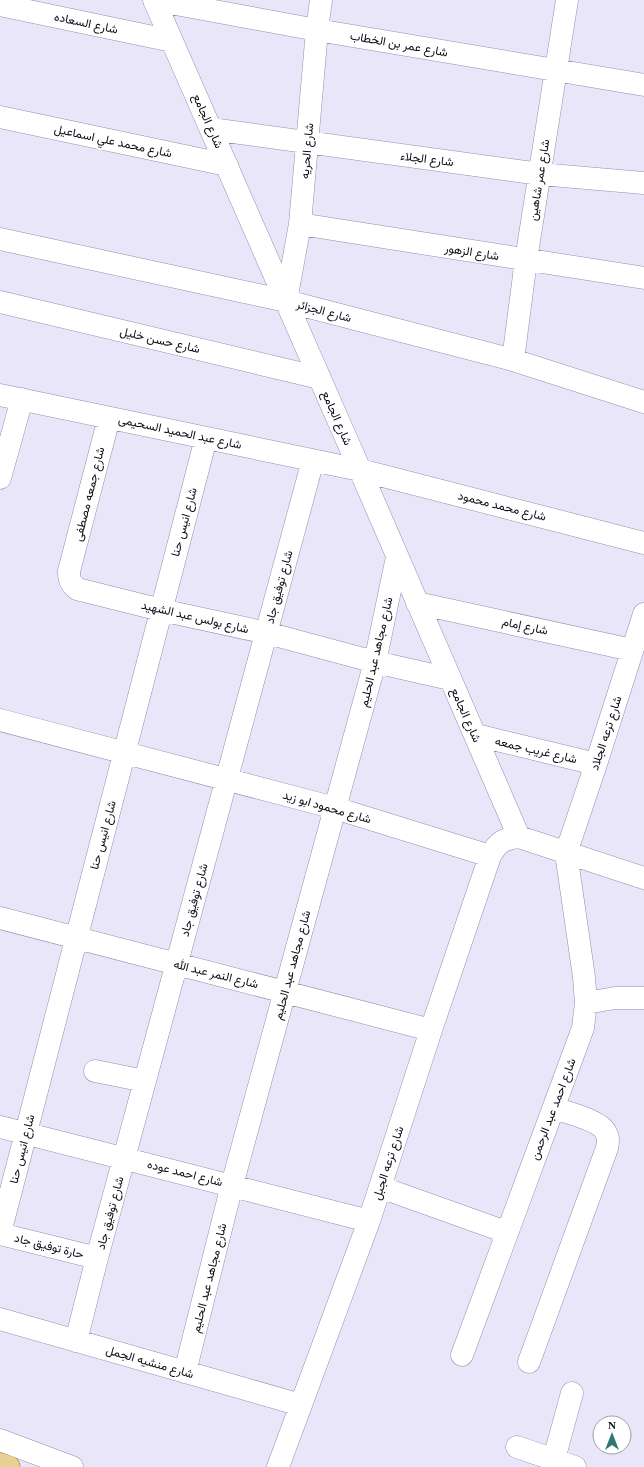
<svg xmlns="http://www.w3.org/2000/svg" width="644" height="1467" font-family="'Times New Roman',Vazirmatn,serif">
  <style>
    .lines { fill: none; stroke-linecap: round; stroke-linejoin: round }
    .minor-casing { stroke: #948ead; stroke-width: 23 }
    .secondary-casing { stroke: #948ead; stroke-width: 23 }
    .primary-casing { stroke: #907838; stroke-width: 23 }
    .minor { stroke: #fff; stroke-width: 22 }
    .secondary { stroke: #fff; stroke-width: 22 }
    .primary { stroke: #e6d192; stroke-width: 22 }
    .labels { text-anchor: middle; dominant-baseline: central; stroke-width: 4; stroke-linejoin: round; paint-order: stroke }
    .street-label { font-size: 12px; fill: #0e0c17; stroke: #fff }
  </style>
  <rect width="100%" height="100%" fill="#e9e6fa"/>
  <g class="lines">
    <g class="minor-casing">
      <path id="minor" d="M154,0L360,470L519,837
        M154,0L317,30L644,85
        M0,5L172,41
        M0,117L227,165
        M211,129L540,174L644,183
        M300,224L644,278
        M0,239L286,301L513,360L644,402
        M286,301L300,224L317,30L321,0
        M0,302L320,378
        M513,360L526,260L567,0
        M0,395L360,470L644,543
        M109,418L69,571C69,579 70,583 77,589L161,610L267,633L375,662L450,679
        M0,478L22,399
        M417,603L632,650
        M0,720L335,808L490,856C498,842 503,839 519,837L644,878
        M476,735L596,764
        M0,918L431,1030
        M586,1003L615,998H644
        M95,1071L145,1081
        M0,1127L369,1221
        M380,1187L506,1232
        M0,1233L206,438
        M0,1234L97,1258
        M0,1319L301,1405
        M76,1341L97,1258L313,460
        M462,1355L583,1028L586,1003L584,977L566,853L596,764L644,614
        M529,1362L607,1148C608,1143 609,1138 606,1133C601,1120 567,1113 554,1108
        M185,1372L232,1185L375,662L397,557
        M517,1447L575,1467
        M554,1459L572,1393
        M278,1467L369,1221L431,1030L490,856"/>
    </g>
    <g class="secondary-casing">
      <path id="secondary" d="M0,1440L72,1467"/>
    </g>
    <g class="primary-casing">
      <path id="primary" d="M0,1464L9,1467"/>
    </g>
    <use href="#minor" class="minor"/>
    <use href="#secondary" class="secondary"/>
    <use href="#primary" class="primary"/>
  </g>
  <g class="labels">
    <g class="street-label">
      <text transform="translate(86 23) rotate(12)">شارع السعاده</text>
      <text transform="translate(399 44) rotate(10)">شارع عمر بن الخطاب</text>
      <text transform="translate(208 121) rotate(66)">شارع الجامع</text>
      <text transform="translate(113 141) rotate(12)">شارع محمد علي اسماعيل</text>
      <text transform="translate(307 151) rotate(-85)">شارع الحريه</text>
      <text transform="translate(427 159) rotate(7)">شارع الجلاء</text>
      <text transform="translate(539 180) rotate(-81)">شارع عمر شاهين</text>
      <text transform="translate(472 252) rotate(9)">شارع الزهور</text>
      <text transform="translate(324 311) rotate(15)">شارع الجزائر</text>
      <text transform="translate(160 340) rotate(13)">شارع حسن خليل</text>
      <text transform="translate(337 418) rotate(66)">شارع الجامع</text>
      <text transform="translate(180 432) rotate(12)">شارع عبد الحميد السحيمى</text>
      <text transform="translate(89 494) rotate(-76)">شارع جمعه مصطفى</text>
      <text transform="translate(502 506) rotate(14)">شارع محمد محمود</text>
      <text transform="translate(184 522) rotate(-75)">شارع انيس حنا</text>
      <text transform="translate(279 587) rotate(-75)">شارع توفيق جاد</text>
      <text transform="translate(195 617) rotate(13)">شارع بولس عبد الشهيد</text>
      <text transform="translate(525 626) rotate(12)">شارع إمام</text>
      <text transform="translate(376 652) rotate(-77)">شارع مجاهد عبد الحليم</text>
      <text transform="translate(466 715) rotate(66)">شارع الجامع</text>
      <text transform="translate(606 733) rotate(-72)">شارع ترعه الجلاد</text>
      <text transform="translate(536 750) rotate(13)">شارع غريب جمعه</text>
      <text transform="translate(327 807) rotate(16)">شارع محمود ابو زيد</text>
      <text transform="translate(103 835) rotate(-75)">شارع انيس حنا</text>
      <text transform="translate(194 900) rotate(-75)">شارع توفيق جاد</text>
      <text transform="translate(292 965) rotate(-75)">شارع مجاهد عبد الحليم</text>
      <text transform="translate(216 974) rotate(14)">شارع النمر عبد الله</text>
      <text transform="translate(553 1109) rotate(-69)">شارع احمد عبد الرحمن</text>
      <text transform="translate(22 1149) rotate(-76)">شارع انيس حنا</text>
      <text transform="translate(388 1163) rotate(-72)">شارع ترعه الجبل</text>
      <text transform="translate(185 1173) rotate(14)">شارع احمد عوده</text>
      <text transform="translate(110 1213) rotate(-75)">شارع توفيق جاد</text>
      <text transform="translate(49 1246) rotate(14)">حارة توفيق جاد</text>
      <text transform="translate(209 1278) rotate(-76)">شارع مجاهد عبد الحليم</text>
      <text transform="translate(150 1362) rotate(16)">شارع منشيه الجمل</text>
    </g>
  </g>
  <g transform="translate(612 1435)"><circle r="19" fill="#ffffff" stroke="#9f9ea2"/>
  <path d="M0-3L7 15L0 10L-7 15Z" fill="#2e7775"/>
  <text y="-6" font-size="11" font-weight="bold" text-anchor="middle" fill="#0e0c17">N</text>
  </g>
</svg>
